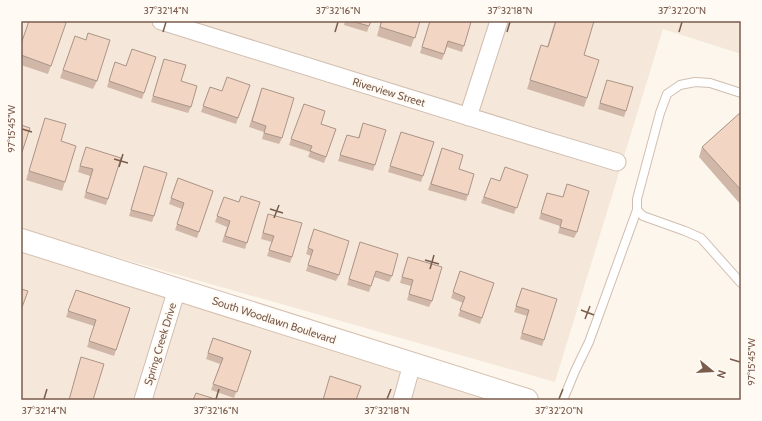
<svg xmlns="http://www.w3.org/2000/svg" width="762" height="421" font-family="Cabin,sans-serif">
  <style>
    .residential { fill: #f5e8da }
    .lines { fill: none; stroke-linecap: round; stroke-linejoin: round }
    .lane-casing { stroke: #d1beb0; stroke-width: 10 }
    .street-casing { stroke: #d1beb0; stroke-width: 19 }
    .secondary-casing { stroke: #d6c0b0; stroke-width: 24 }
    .lane { stroke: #fff; stroke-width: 8 }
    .street { stroke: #fff; stroke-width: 17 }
    .secondary { stroke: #fff; stroke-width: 22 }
    .wall { fill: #d1b7a8 }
    .building { fill: #f3d5c3; stroke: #aa9588 }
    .ticks { fill: none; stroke: #7a5c4d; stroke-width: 1.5 }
    .labels { text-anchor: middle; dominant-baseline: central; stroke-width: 4; stroke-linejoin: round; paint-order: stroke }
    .street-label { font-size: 11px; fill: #7a5c4d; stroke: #fffaf3 }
    .neatline { fill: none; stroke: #7a5c4d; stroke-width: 1.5 }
    .ticks-label { font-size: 10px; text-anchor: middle; fill: #7a5c4d }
  </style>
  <rect width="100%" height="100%" fill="#fdf6ec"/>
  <path class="residential" d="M21,21H741V54L663,29L555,382L21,230Z
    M21,240L528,400H21Z"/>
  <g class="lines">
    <g class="lane-casing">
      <path id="lane" d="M741,93L710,83L695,82L680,85L667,94L660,113L637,199V210L643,216L685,231L701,238L741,283
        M563,400L575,371L589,342L637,210"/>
    </g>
    <g class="street-casing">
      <path id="street" d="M161,21L534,137L617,162
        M468,117L499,21
        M143,400L177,289
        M402,400L412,364"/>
    </g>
    <g class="secondary-casing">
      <path id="secondary" d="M21,240L527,400"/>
    </g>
    <use href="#lane" class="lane"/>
    <use href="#street" class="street"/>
    <use href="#secondary" class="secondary"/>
  </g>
  <path class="wall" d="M345,21H371L367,32L344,25Z
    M381,21H420L411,47L377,36Z
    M430,21L471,22L462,52L447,47L442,60L420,53Z
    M555,21H594L584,55L587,98L584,107L527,89L541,45L547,47Z
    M66,23L48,74L21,65V44Z
    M75,36L97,81L93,89L60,78Z
    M156,57L142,99L107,87L115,62L126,66Z
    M164,59L181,81L191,107L188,113L151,102Z
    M607,80L626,111L624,117L598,109Z
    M250,85L236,124L201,112L210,87L222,91Z
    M262,88L282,138L279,144L262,139L264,132L249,127Z
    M304,104L321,124L336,129L324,163L308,157L310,152L289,145Z
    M741,112V205L699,157L702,147Z
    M45,118L61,141L65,182L62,191L26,180Z
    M363,123L375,165L373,171L338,161L347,135L358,138Z
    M401,132L434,142L421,182L388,172Z
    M86,147L108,199L106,205L84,198L90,176L78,172Z
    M442,148L459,169L468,195L466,201L428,190Z
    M144,166L154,216L152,222L129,216Z
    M528,175L514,214L481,203L491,178L500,181Z
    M178,178L213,191L197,238L175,230L182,209L169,204Z
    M567,184L577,232L574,238L558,233L560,226L539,219L547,193L563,197Z
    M224,197L239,202H260L245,249L222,242L227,227L215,222Z
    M268,214L292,257L290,263L267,256L272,242L261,239Z
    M314,229L339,275L336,281L306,271L311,256L306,254Z
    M360,242L392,276L389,282L374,277L369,292L347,285Z
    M408,257L432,301L429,307L407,300L411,286L400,283Z
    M460,271L494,283L480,324L458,316L463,303L451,298Z
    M522,288L544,340L542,346L520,339L527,316L514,312Z
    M76,290L130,308L114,356L87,347L94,326L66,317Z
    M213,338L251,351L234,398L211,390L220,364L206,359Z
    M81,357L93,400H69L79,363Z"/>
  <path class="building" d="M29,21H61L66,23L51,66L21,55V44Z
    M351,21H371L369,26Z
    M382,21H420L415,38L380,27Z
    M430,21H467L471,22L464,46L448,41L444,54L422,47Z
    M556,21H594L584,55L599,60L587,98L530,80L541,45L548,47Z
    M88,33L110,40L97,81L63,70L75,36L86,40Z
    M132,49L156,57L144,93L109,81L115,62L126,66Z
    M164,59L186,65L181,81L197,86L191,107L153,96Z
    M227,77L250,85L238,118L203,106L210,87L222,91Z
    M607,80L633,87L626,111L600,103Z
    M262,88L294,98L282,138L264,133L266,126L252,121Z
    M304,104L325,111L321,124L336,129L326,157L310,151L312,146L291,139Z
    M741,112V190L702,147Z
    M45,118L66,124L61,141L76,146L65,182L29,171Z
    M363,123L386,130L375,165L340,155L347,135L359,138Z
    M21,125L30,128L21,155Z
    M401,132L434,142L423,176L390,166Z
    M86,147L121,158L108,199L86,192L93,169L80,166Z
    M442,148L463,155L459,169L474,174L468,195L431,184Z
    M144,166L167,173L154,216L131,210Z
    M505,167L528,175L517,208L484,197L491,178L500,181Z
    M178,178L213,191L199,232L177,224L184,203L171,198Z
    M567,184L589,191L577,232L560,227L562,220L541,213L547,193L563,197Z
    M241,196L260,202L247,243L225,236L230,221L217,216L224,197L239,202Z
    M268,214L302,223L292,257L269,250L274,236L263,233Z
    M314,229L349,241L339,275L308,265L313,250L308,248Z
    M360,242L398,254L392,276L376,271L371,286L349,279Z
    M408,257L442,267L432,301L409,294L413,280L402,277Z
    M460,271L494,283L482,318L460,310L465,297L453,292Z
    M522,288L557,299L544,340L522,333L529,310L516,306Z
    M21,289L28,291L21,310Z
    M76,290L130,308L116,350L89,341L96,320L68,311Z
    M213,338L251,351L237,392L213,384L223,358L208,353Z
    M81,357L104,364L93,400H69Z
    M330,376L361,386L356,400H350L348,399L347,400H323Z
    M196,393L218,400H193Z"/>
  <path class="ticks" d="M163,32L166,22M335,32L338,22M507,32L510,22M679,32L682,22M22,129L32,132M114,159L128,163M119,167L123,154M270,209L283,213M274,218L279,205M425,260L439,264M430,269L434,255M581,310L594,315M585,319L590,306M730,359L740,362M44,399L47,389M216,399L219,389M387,399L391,389M559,399L563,389"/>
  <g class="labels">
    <g class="street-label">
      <text transform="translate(389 92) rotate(17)">Riverview Street</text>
      <text transform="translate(274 320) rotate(18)">South Woodlawn Boulevard</text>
      <text transform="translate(160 344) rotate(-73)">Spring Creek Drive</text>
    </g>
  </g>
  <rect width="762" height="421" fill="none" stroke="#fffaf3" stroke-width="44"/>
  <g transform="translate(712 371) rotate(108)" stroke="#fffaf3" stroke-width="3" paint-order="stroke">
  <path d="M0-3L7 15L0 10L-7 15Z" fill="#7a5c4d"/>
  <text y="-6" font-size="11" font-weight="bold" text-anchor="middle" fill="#7a5c4d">N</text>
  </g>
  <rect x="22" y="22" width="718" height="377" class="neatline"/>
  <g class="ticks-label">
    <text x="166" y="14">37°32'14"N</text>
    <text x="338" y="14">37°32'16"N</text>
    <text x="510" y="14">37°32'18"N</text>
    <text x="682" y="14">37°32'20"N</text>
    <text transform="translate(11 129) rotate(-90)" y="4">97°15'45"W</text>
    <text transform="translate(751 362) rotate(-90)" y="4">97°15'45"W</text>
    <text x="44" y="414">37°32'14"N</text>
    <text x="216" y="414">37°32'16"N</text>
    <text x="387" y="414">37°32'18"N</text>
    <text x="559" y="414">37°32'20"N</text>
  </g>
</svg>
